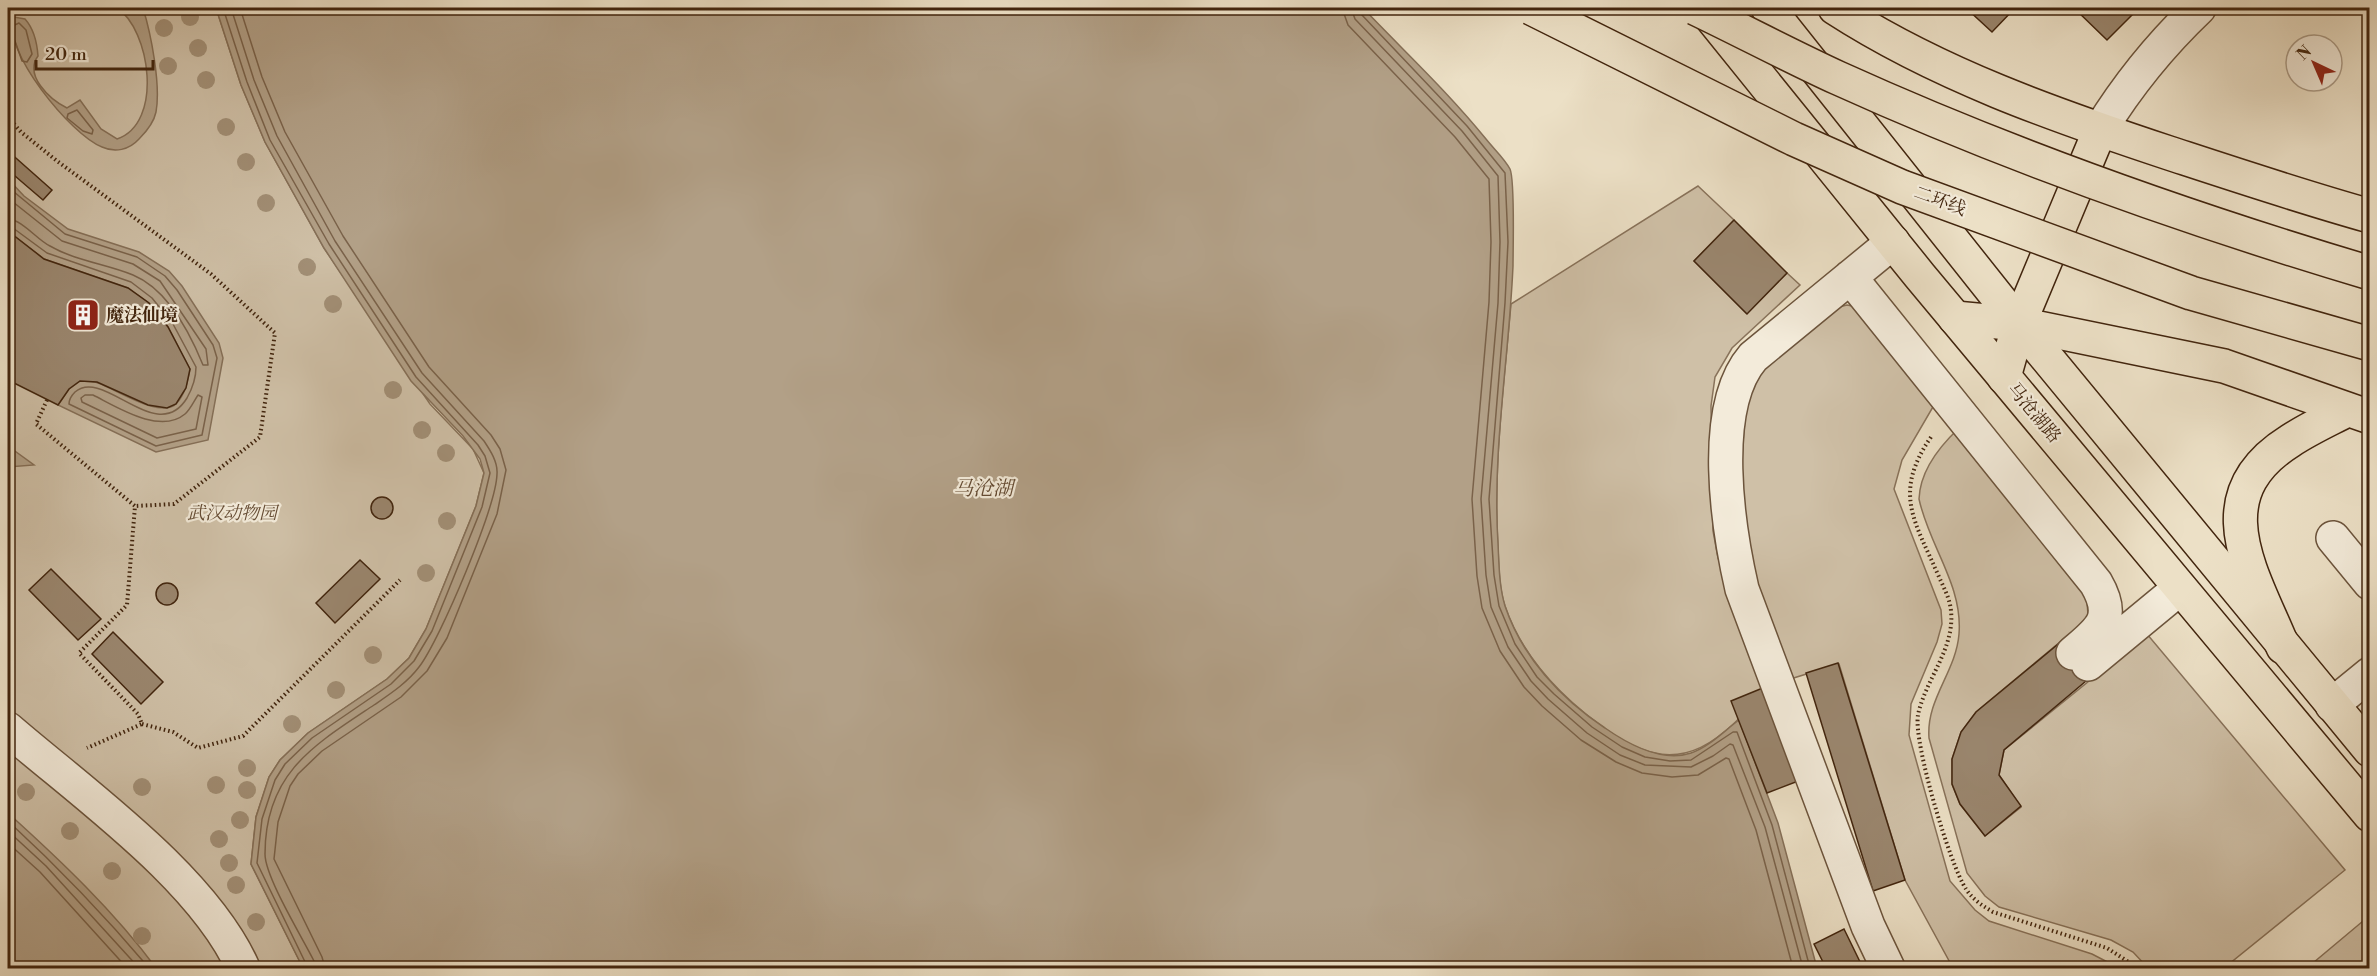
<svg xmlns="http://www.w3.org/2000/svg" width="2377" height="976" font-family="'Libre Bodoni','Noto Serif SC',serif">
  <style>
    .green { fill: #cfc0a7; stroke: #88725a; stroke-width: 1.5 }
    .water { fill: #b2a087; stroke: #856f57; stroke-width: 1.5 }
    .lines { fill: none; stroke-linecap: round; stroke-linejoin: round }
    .shore { stroke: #7a624a; stroke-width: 1.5 }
    .building { fill: #9a866e; stroke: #42250e; stroke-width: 1.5 }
    .minor-casing { stroke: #6c543c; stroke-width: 36 }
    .major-casing { stroke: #42250e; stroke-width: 36 }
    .highway-casing { stroke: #42250e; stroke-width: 36 }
    .path { stroke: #42250e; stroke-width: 4; stroke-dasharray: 1.5 3; stroke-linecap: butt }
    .minor { stroke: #f3ebda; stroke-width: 33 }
    .major { stroke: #ece0c6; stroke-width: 33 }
    .highway { stroke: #ece0c6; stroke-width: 33 }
    .highway-bridge-casing { stroke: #42250e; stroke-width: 36; stroke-linecap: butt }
    .highway-bridge { stroke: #ece0c6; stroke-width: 33 }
    .tree { fill: #a28f76 }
    .labels { text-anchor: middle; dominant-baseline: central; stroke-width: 4.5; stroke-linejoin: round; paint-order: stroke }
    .street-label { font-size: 18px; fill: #42250e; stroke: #f3ebda }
    .poi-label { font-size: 18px; font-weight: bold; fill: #42250e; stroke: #f3ebda; text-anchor: start }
    .park-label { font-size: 18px; font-style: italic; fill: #654c34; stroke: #f3ebda }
    .water-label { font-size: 20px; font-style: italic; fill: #644a32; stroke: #f3ebda }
  </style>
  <rect width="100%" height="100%" fill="#ece0c6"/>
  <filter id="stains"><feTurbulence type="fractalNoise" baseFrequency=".00333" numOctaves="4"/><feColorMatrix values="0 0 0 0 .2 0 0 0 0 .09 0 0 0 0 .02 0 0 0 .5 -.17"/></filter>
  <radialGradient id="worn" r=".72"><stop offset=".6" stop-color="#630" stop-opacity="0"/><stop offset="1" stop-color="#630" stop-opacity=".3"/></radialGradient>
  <path class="green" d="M8,8H216L241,85L265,142L324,248L430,404L473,449L484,473L476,506L426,629L409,658L387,679L308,733L280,760L269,777L256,817L251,864L303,968H8Z
    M1698,186L1734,220L1694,261L1746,313L1787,273L1800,285L1732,348L1715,377L1711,406L1713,531L1718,558L1770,685C1724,737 1685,782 1614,735C1567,703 1524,662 1505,606C1499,588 1499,567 1498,548C1493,466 1504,385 1511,304Z
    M1847,305L1857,307L1937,400L1902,460L1894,489L1941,610L1942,624L1937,642L1911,704L1909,735L1950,881L1975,910L1989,921L2092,954L2119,968H1953L1905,880L1839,664L1787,680C1774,639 1758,599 1747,558C1739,524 1737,395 1761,370C1780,348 1816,326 1839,307Z
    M1958,429L2086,589L2088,615L2084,622L1976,712L1961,732L1952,759V784L1960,804L1985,836L2021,807L1999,775L2004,750L2147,634L2345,870L2224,968H2148L2133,952L2111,940L1999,907L1985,896L1967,873L1929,738C1926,699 1956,672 1959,634C1963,585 1929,546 1919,499C1920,472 1938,448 1958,429Z
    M2369,916V968H2307Z"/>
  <path class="water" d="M117,8H143C151,34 161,85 156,112C154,122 146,132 139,139C129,150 115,153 102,147C72,136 0,49 14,17L25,19C34,29 37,42 38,56C24,75 49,99 67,108L80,100L101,129L117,139C164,123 150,29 117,8Z
    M216,8H1363C1404,51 1448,92 1486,139C1493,148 1505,159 1510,169C1515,180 1513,251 1513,266C1509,359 1492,451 1498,543C1499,564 1499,586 1505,606C1522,657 1561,699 1605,728C1628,744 1662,763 1691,753C1709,747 1724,731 1739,720L1778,823L1817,968H303L251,864L256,817L269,777L280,760L308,733L387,679L409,658L426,629L476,506L484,473L480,459L463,436L411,381L324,248L265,142L241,85Z
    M8,179L24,196L68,229L139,252L169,271L182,286L219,343L223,358L208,440L156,452L58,405L69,389L80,381C86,381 93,381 98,383C116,389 160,419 176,404C185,395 188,380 190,369L168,327L149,303L128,288L44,259L8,231Z
    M8,446L34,465L8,467Z
    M8,813C60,860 114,911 156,968H8Z"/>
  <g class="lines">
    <path class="shore" d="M223,8L247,82L270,140L329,244L416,377L478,445L485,456L490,473L482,507L432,631L414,661L391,684L312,738L285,764L275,780L262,819L257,863L308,968
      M231,8L254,80L277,136L335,241L422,373L484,441C490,450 498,462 497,474C496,507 440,640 419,667C407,683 390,694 374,705C314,745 265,773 265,854C265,877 302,937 314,961L315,968
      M240,8L262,77L285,132L343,236L429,367L491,435L500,449L506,470L497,514L447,638L427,671L401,697L322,751L298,774L290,786L278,822L274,859L322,957L325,968
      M1342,8L1348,25L1455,137L1489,179L1491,242L1489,302L1472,499L1477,576L1482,608L1500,651L1524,687L1542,706L1581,740L1616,762L1642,773L1672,777L1698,775L1726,758L1729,759L1756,830L1793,968
      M1351,8L1355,19L1462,131L1498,176L1500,242L1498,303L1481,499L1486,575L1491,607L1508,647L1531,681L1548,699L1587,733L1620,755L1645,765L1691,767L1713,756L1730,744L1733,745L1765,827L1803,968
      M1359,8L1361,14L1467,126L1505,173L1508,242L1505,303L1489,499L1494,575L1499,606L1515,644L1537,677L1554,694L1592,727L1622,747L1645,757L1670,761L1691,760L1733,732H1737L1772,825L1810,968
      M8,28L19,23L26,30L32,54L27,62L22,61L15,41L8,38
      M77,110L93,130L92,134L83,131L67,118L68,114Z
      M8,187L65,234L137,257L165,276L177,290L213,345L217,358L202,435L156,446L69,404C69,399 71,396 75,392C104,367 157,447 187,398C192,389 196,377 196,367L173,324L152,298L131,282L47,253L13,228L8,227
      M8,198L62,241L133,264L160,281L206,349L208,365H203C190,333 167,289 133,275C106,264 76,261 50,246C36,239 23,220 8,219
      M85,395H93C117,407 160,435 185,414C190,410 194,401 198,395L202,397L196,429L157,438L82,402L81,398Z
      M8,821C58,867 105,916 149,968
      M8,831L46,866L139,968
      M8,843L40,872L127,968"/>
  </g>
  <path class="building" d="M1966,8H2015L1992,32Z
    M2074,8H2139L2107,40Z
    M8,151L52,190L43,200L8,170Z
    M1734,220L1787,273L1747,314L1694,261Z
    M8,231L44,259L128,288L149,303L168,327L190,369L186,388L176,404L167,408L148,405L97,382L80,381L69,389L58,405L8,380Z
    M371 508a11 11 0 1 1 22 0a11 11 0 1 1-22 0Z
    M360,560L380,579L335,623L316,603Z
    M51,569L101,619L78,640L29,590Z
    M156 594a11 11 0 1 1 22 0a11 11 0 1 1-22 0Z
    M113,632L163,682L141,704L92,654Z
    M2063,640L2092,676L2004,750L1999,775L2021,806L1985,836L1960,804L1952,784V759L1961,732L1976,712Z
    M1838,663L1905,880L1873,891L1806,673Z
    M1770,685L1806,778L1767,793L1731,701Z
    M1844,929L1863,968H1826L1814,944Z"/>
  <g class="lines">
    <g class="minor-casing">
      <path id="minor" d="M2100,130C2129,83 2159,46 2199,8
        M1850,277L2096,583C2117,619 2100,630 2073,653
        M2333,538L2370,583
        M2088,664L2180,588
        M2332,705L2370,674
        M8,729C82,793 203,878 243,968
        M1888,968L1868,926L1742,589C1728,528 1709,408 1753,357L1893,242"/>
    </g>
    <g class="major-casing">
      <path id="major" d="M1768,8L2019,324L2370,750
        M1706,11L1920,276L2370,815"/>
    </g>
    <g class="highway-casing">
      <path id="highway" d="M1835,8C1937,74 2054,115 2169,153C2236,175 2302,197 2370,216
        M1955,318L2019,324L2224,366L2370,417
        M2004,377L2019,324L2100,130
        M2283,647C2253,573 2201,497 2290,441C2308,429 2328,420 2347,410"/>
    </g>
    <path class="path" d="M8,117L21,132L57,161L211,274L275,333L260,437L174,504L135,506
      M47,400L36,424L135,506L127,605L79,653L138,714L142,724L87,748
      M1931,437C1892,494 1915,521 1939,577C1944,588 1950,599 1951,611C1955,649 1925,680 1918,715C1913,742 1950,865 1966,889C1973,900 1983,906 1993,912L2107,948L2138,968
      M142,724L173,732L198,748L243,736L400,580"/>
    <use href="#minor" class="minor"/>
    <use href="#major" class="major"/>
    <use href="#highway" class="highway"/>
    <g class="highway-bridge-casing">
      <path id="highway-bridge" d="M1531,8L1794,139L1902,187L2191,293L2370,344
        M1695,8C1743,31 1790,56 1838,78C2010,156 2189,219 2370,273"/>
    </g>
    <use href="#highway-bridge" class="highway-bridge"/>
  </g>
  <g class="tree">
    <circle cx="190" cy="17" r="9"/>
    <circle cx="164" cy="28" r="9"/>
    <circle cx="198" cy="48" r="9"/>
    <circle cx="168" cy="66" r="9"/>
    <circle cx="206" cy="80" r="9"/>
    <circle cx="226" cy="127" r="9"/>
    <circle cx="246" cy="162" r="9"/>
    <circle cx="266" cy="203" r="9"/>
    <circle cx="307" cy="267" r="9"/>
    <circle cx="333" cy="304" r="9"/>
    <circle cx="393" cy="390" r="9"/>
    <circle cx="422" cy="430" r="9"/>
    <circle cx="446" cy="453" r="9"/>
    <circle cx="447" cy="521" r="9"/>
    <circle cx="426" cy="573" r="9"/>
    <circle cx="373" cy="655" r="9"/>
    <circle cx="336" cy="690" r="9"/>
    <circle cx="292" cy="724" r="9"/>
    <circle cx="247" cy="768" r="9"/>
    <circle cx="216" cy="785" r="9"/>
    <circle cx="142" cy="787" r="9"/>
    <circle cx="247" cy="790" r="9"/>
    <circle cx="26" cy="792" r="9"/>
    <circle cx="240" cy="820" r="9"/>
    <circle cx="70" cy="831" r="9"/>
    <circle cx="219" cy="839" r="9"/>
    <circle cx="229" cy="863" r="9"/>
    <circle cx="112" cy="871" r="9"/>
    <circle cx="236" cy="885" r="9"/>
    <circle cx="256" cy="922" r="9"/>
    <circle cx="142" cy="936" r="9"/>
  </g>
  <defs>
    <g id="building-square" transform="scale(1.725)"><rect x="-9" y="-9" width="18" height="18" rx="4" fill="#8f2418" stroke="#f3ebda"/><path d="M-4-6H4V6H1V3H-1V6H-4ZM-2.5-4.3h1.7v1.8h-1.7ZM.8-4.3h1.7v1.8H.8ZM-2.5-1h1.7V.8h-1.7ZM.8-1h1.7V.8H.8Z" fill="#fff"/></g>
  </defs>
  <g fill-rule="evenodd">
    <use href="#building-square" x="83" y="315"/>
  </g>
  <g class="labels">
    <g class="street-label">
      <text transform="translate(1940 201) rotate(20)">二环线</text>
      <text transform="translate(2034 413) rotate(50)">马沧湖路</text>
    </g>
    <g class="poi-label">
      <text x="106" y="315">魔法仙境</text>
    </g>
    <g class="park-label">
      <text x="232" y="513">武汉动物园</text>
    </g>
    <g class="water-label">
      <text x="983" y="489">马沧湖</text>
    </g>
  </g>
  <rect width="2377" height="976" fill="none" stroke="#ece0c6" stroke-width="30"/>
  <rect x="9" y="9" width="2359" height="958" fill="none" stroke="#42250e" stroke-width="3"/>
  <rect x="15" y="15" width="2347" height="946" fill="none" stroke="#42250e" stroke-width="1.5"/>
  <g transform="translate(2314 63) rotate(316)"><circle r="28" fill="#f3ebda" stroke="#ac9c88" stroke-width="1.5"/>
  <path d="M0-4.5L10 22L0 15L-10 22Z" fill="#8f2418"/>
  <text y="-9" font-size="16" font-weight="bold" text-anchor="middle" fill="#42250e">N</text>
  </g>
  <path d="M36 60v9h117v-9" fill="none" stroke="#42250e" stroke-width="3"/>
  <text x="45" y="60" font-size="18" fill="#42250e" stroke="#f3ebda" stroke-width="4.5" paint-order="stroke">20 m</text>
  <rect width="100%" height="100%" filter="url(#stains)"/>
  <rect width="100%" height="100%" fill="url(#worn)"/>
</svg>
